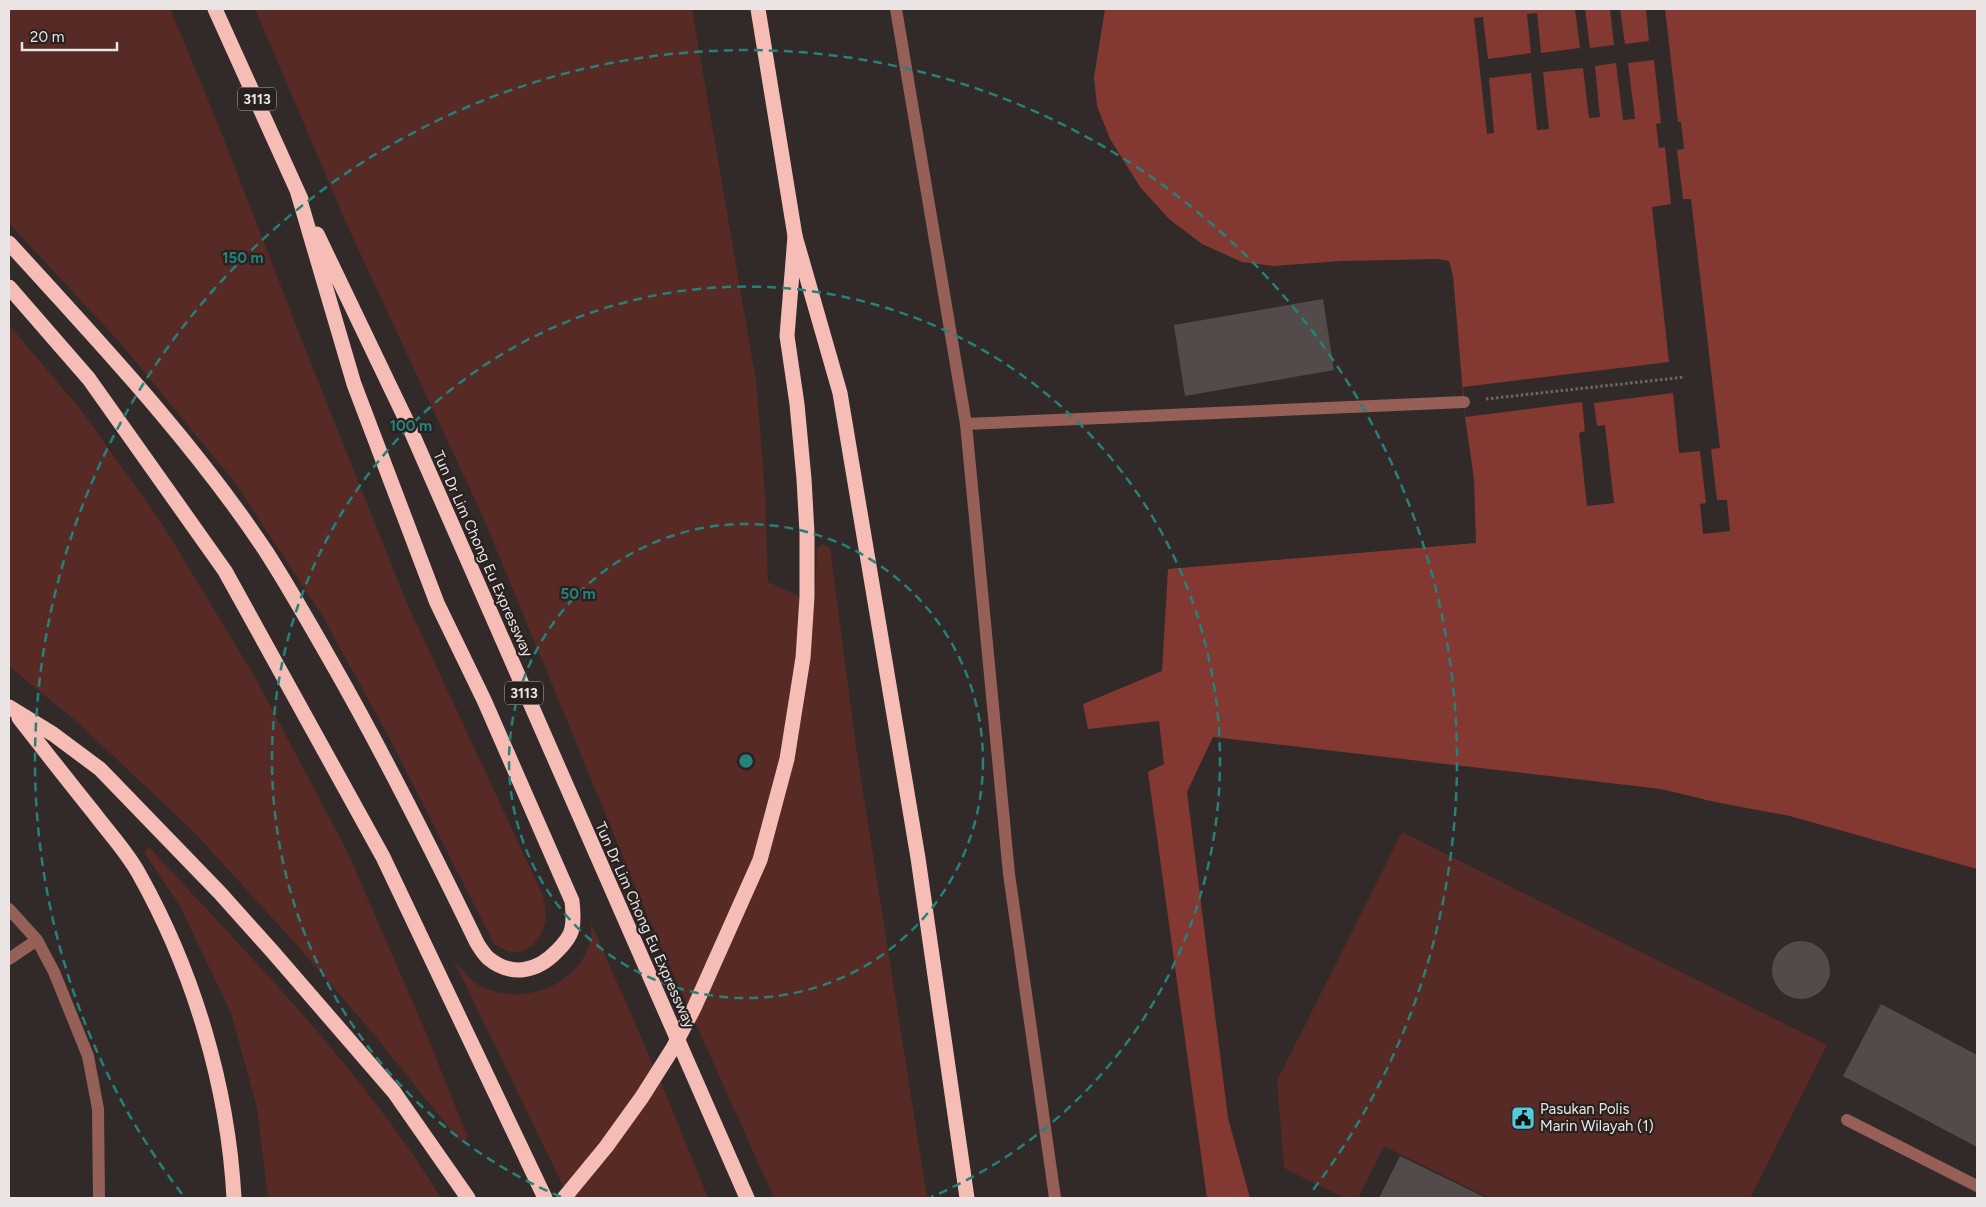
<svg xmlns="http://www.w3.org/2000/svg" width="1986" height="1207" font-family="Figtree,sans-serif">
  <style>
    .green { fill: #582a25 }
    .water { fill: #833832 }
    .pier { fill: #322a29 }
    .building { fill: #534b4a }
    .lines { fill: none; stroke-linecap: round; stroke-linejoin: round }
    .path { stroke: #6d6665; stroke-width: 3; stroke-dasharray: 2.5 2.5; stroke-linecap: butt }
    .minor { stroke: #965f58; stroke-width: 12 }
    .highway { stroke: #f5bdb6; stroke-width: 15 }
    .highway-bridge { stroke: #f5bdb6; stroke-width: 15 }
    .ring { fill: none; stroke: #25817a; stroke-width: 2.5; stroke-dasharray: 9 6 }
    .labels { text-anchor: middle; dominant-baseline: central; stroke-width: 4.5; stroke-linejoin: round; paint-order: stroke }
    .shield { fill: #282120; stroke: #b0aaa9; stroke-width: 1 }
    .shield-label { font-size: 14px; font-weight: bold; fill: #eae5e4 }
    .street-label { font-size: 15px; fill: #eae5e4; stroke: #282120 }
    .poi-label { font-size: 15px; fill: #eae5e4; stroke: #282120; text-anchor: start }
    .centre { fill: #25817a; stroke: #282120; stroke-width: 2.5 }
    .ring-label { font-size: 15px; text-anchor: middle; font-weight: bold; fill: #25817a; stroke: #282120; stroke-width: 4.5; stroke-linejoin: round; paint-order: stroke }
  </style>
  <rect width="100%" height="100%" fill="#322a29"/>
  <path class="green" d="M9,9H170L218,124L313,369L405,599L543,896C544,902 546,910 546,916C544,935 530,957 508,951C503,950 499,946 494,944L391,741L322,615L236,484L122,345L9,223Z
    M255,9H692L756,381L765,492L768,582L815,603L817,548L823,544L830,548L856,747L927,1198H774L648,917L483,517L348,227Z
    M9,325L81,410L161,522L256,679L347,851L423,1026L467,1136L466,1141L463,1142L458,1139L372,1032L296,944L193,831L77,722L9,666Z
    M1402,832L1827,1045L1750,1198H1489L1384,1146L1358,1198H1345L1284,1168L1277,1081Z
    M149,847C251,958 362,1069 441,1198H268L257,1108L231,1013L180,906L144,852Z
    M591,923L665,1092L708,1198H569L453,959C463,971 472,984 487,989C525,1004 575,986 589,946C591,939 591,931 591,923Z"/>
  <path class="water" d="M1105,9H1977V869L1790,816L1715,802L1661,789L1213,737L1187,792L1228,1118L1250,1198H1207L1148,772L1164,764L1159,721L1088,729L1083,704L1162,671L1168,569L1476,543L1474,479L1465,417L1453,276L1449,261L1437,259L1342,261L1273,266L1242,262L1202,244L1169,219L1140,187L1110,139L1097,106L1094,77Z"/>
  <path class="pier" d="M1575,9H1585L1590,48L1614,45L1610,9H1620L1625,44L1649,41L1646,9H1665L1678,122H1681L1684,149L1677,150L1683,199H1691L1720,448L1711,449L1717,500H1727L1730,531L1703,534L1700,504L1706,503L1700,451L1679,453L1673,393L1594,403L1597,426L1605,425L1614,503L1587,506L1579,433L1585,431L1582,402L1465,417L1463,387L1669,362L1652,207L1671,204L1665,147L1659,148L1656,124L1661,123L1654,60L1628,63L1635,119L1623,120L1616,63L1595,66L1600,117L1589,118L1583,68L1543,72L1549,129L1537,130L1531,73L1489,78L1494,133L1487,134L1474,18L1483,17L1488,59L1531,53L1527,14L1537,13L1541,53L1580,48Z"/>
  <path class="building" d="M1323,299L1334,370L1185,396L1174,325Z
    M1772 970a29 29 0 1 1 58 0a29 29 0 1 1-58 0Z
    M1881,1004L1977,1055V1147L1843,1076Z
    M1400,1156L1486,1198H1379Z"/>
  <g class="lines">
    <path class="path" d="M1486,399L1685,377"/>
    <path class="minor" d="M896,9L966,424L1009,874L1055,1198
      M966,424L1464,402
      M9,909L37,940L54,972L88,1056L98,1109L99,1198
      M9,959L37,940
      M1847,1120L1977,1186"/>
    <path class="highway" d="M215,9L301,199
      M758,9L795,236L840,393L918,858L967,1198
      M317,234L408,424L747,1198
      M9,243C99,342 193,441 267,553C290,589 311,626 332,663C384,754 431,848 477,943C480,948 484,954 488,958C512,978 538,971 557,951C563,945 571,936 572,928C574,919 573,910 572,901L484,700L437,603L354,384L297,190
      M9,287L89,379L225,571L383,857L545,1198
      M9,707L53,734L100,769L220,893L272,951L394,1092L468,1198
      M19,718C44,750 69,782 94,813C109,833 127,852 139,874C194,972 228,1087 234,1198"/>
    <path class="highway-bridge" d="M564,1198L606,1147L642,1097L673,1048L694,1008L760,860L787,759L803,658L807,597V533L804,479L797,404L787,336L795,236"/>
  </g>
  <g class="ring">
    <circle cx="746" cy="761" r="237"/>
    <path d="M561 1197A474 474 0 1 1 931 1197"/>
    <path d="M182 1194A711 711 0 1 1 1310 1194"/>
  </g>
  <defs>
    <g id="civic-square" transform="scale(1.25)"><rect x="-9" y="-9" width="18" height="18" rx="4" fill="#53cbdb" stroke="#282120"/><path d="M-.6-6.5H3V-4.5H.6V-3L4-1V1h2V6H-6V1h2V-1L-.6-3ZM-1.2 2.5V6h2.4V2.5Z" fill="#111"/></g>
  </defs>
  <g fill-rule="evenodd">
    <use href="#civic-square" x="1523" y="1118"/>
  </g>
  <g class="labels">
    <g class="shield">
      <rect x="238" y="87.5" width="38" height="23" rx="4"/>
      <rect x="505" y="681.5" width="38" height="23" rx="4"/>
    </g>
    <g class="shield-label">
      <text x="257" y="99">3113</text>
      <text x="524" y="693">3113</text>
    </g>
    <g class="street-label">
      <text transform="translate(483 554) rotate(66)">Tun Dr Lim Chong Eu Expressway</text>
      <text transform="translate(645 925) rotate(66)">Tun Dr Lim Chong Eu Expressway</text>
    </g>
    <g class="poi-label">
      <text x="1540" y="1109">Pasukan Polis<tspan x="1540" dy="17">Marin Wilayah (1)</tspan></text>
    </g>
  </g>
  <circle cx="746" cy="761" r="8" class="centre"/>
  <g class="ring-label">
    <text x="243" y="263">150 m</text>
    <text x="411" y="431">100 m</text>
    <text x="578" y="599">50 m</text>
  </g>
  <rect width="1986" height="1207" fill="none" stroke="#eae5e4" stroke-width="20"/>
  <path d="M22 42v8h95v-8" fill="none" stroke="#eae5e4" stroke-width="2.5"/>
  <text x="30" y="42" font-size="15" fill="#eae5e4" stroke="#282120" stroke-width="4" paint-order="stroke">20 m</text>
</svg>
